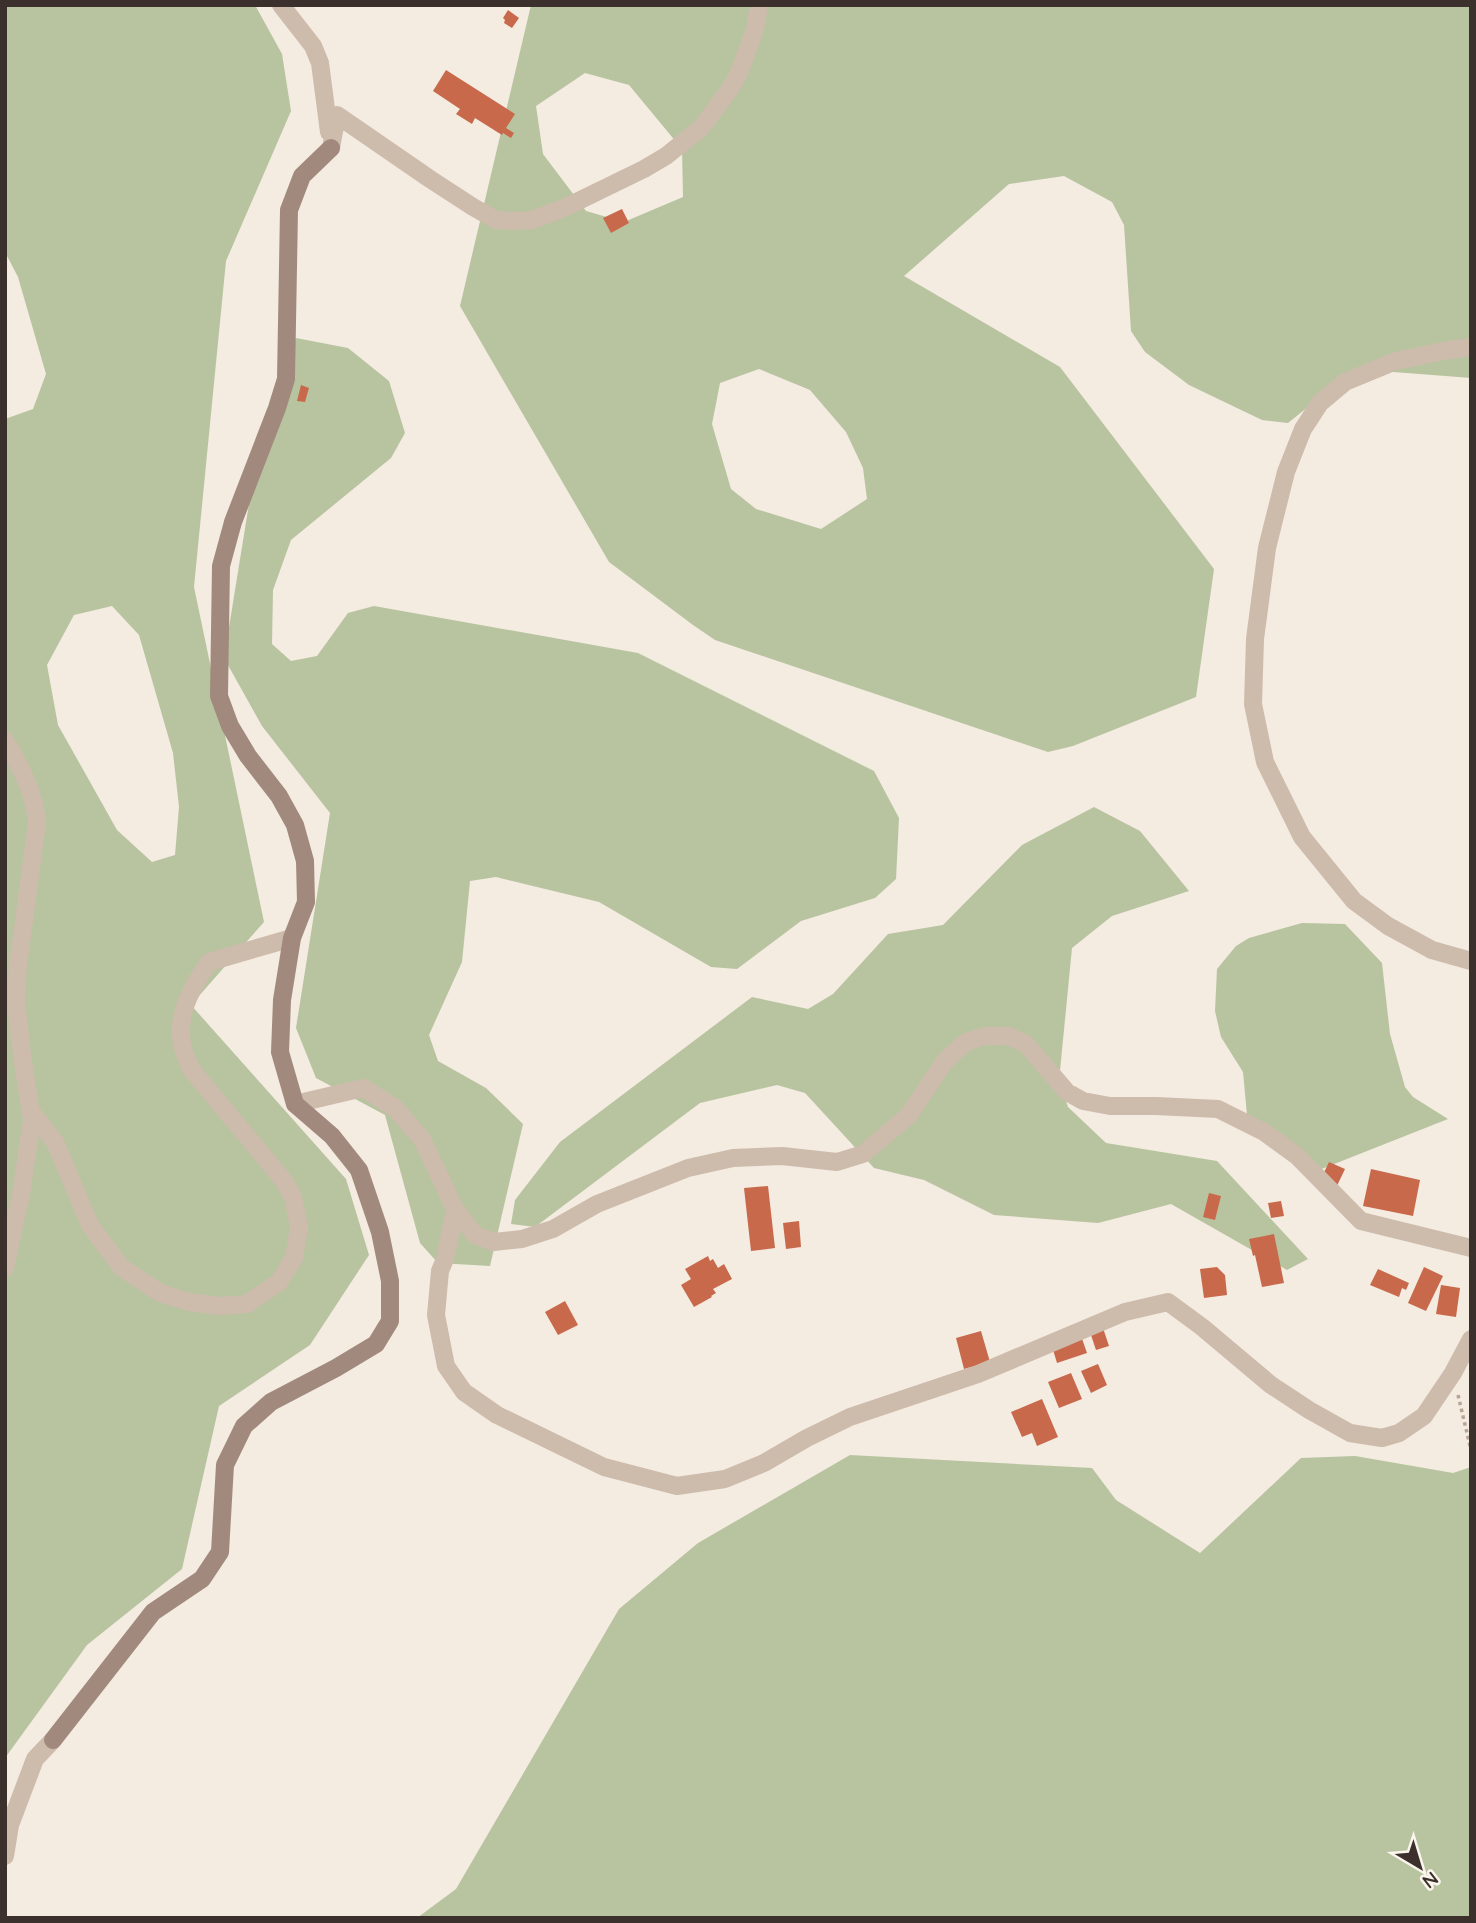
<svg xmlns="http://www.w3.org/2000/svg" width="1476" height="1923" font-family="Quicksand,sans-serif">
  <style>
    .green { fill: #b8c4a0; fill-rule: evenodd }
    .building { fill: #c8694b }
    .lines { fill: none; stroke-linecap: round; stroke-linejoin: round }
    .path { stroke: #b9a596; stroke-width: 3.5; stroke-dasharray: 3.5 3.5; stroke-linecap: butt }
    .street { stroke: #cdbbac; stroke-width: 18 }
    .secondary { stroke: #a18a7d; stroke-width: 18 }
  </style>
  <rect width="100%" height="100%" fill="#f4ebe1"/>
  <path class="green" d="M5,5H255L282,54L291,111L226,261L194,587L264,922L191,1005L346,1179L369,1255L310,1345L219,1406L182,1569L87,1645L5,1758V419L33,409L46,374L18,277L5,252ZM112,606L139,635L173,753L179,807L175,855L152,862L117,830L58,725L47,665L74,615Z
    M531,5H1471V378L1355,369L1288,423L1262,420L1189,385L1145,352L1131,331L1124,225L1112,202L1064,176L1009,184L904,276L1060,367L1214,569L1196,697L1073,746L1048,752L715,640L693,625L609,562L460,306ZM585,73L629,85L682,149L683,197L624,222L586,211L543,154L536,106ZM759,369L810,390L846,432L863,468L867,499L821,529L756,509L731,489L712,424L720,383Z
    M296,338L348,348L389,381L405,433L391,458L291,540L273,590L272,644L291,661L317,656L348,613L374,606L638,653L874,771L899,818L896,879L875,898L801,921L737,969L711,967L599,902L496,877L470,881L462,962L429,1035L438,1061L486,1088L523,1124L490,1266L438,1263L420,1243L385,1115L316,1078L296,1028L330,813L262,726L224,658L260,436L282,362Z
    M1094,807L1140,831L1189,891L1112,916L1072,948L1059,1081L1068,1107L1106,1143L1217,1161L1308,1259L1287,1270L1171,1204L1098,1223L994,1215L924,1180L874,1168L805,1093L777,1085L700,1103L535,1227L511,1224L515,1200L560,1142L752,997L808,1009L833,994L888,934L943,925L1022,845Z
    M1302,923L1345,924L1382,963L1390,1034L1405,1087L1413,1097L1448,1119L1314,1172L1248,1126L1243,1072L1221,1037L1215,1011L1217,969L1236,946L1249,938Z
    M850,1455L1092,1468L1116,1500L1200,1553L1301,1458L1355,1456L1453,1473L1471,1467V1918H417L456,1889L619,1609L698,1543Z"/>
  <path class="building" d="M508,10L519,18L512,28L504,23L505,20L503,18Z
    M446,70L515,114L506,128L514,133L511,138L503,133L502,135L475,118L472,124L456,114L460,109L433,91Z
    M622,209L629,223L611,233L603,218Z
    M301,385L309,388L305,402L297,401Z
    M1329,1162L1345,1169L1335,1190L1319,1183Z
    M1371,1169L1420,1180L1413,1216L1363,1206Z
    M768,1186L775,1248L751,1251L744,1188Z
    M1209,1193L1221,1196L1215,1220L1203,1217Z
    M1281,1201L1284,1216L1271,1218L1268,1203Z
    M799,1221L801,1247L786,1249L783,1223Z
    M1274,1234L1284,1283L1262,1287L1255,1255L1253,1256L1249,1239Z
    M708,1256L710,1261L713,1259L718,1268L724,1264L732,1279L713,1289L716,1293L711,1296L712,1297L694,1307L681,1285L691,1279L685,1269Z
    M1217,1267L1225,1275L1227,1295L1204,1298L1200,1269Z
    M1424,1267L1443,1276L1426,1311L1408,1303Z
    M1378,1269L1409,1283L1406,1290L1402,1288L1399,1297L1370,1285Z
    M1441,1285L1460,1288L1456,1317L1436,1314Z
    M565,1301L578,1325L558,1335L545,1312Z
    M1103,1328L1109,1346L1096,1350L1090,1332Z
    M981,1331L990,1362L964,1369L956,1338Z
    M1080,1333L1087,1353L1057,1363L1051,1343Z
    M1098,1364L1107,1385L1091,1393L1081,1371Z
    M1071,1373L1082,1399L1059,1408L1048,1382Z
    M1042,1399L1058,1437L1037,1446L1032,1433L1022,1437L1011,1412Z"/>
  <g class="lines">
    <path class="path" d="M1458,1395L1471,1450"/>
    <path class="street" d="M281,5L313,46L320,63L329,132
      M331,148L337,115L430,179L473,207L496,220L513,221L532,220L564,208L644,169L666,156L701,128L730,89L739,73L755,29L759,5
      M1471,347L1448,350L1396,361L1345,382L1320,403L1303,429L1286,472L1267,548L1255,639L1253,704L1265,762L1302,837L1354,901L1388,926L1432,950L1471,961
      M5,740C20,766 35,793 37,823L18,965L16,1000L22,1056L32,1120L21,1194L5,1268
      M295,1104L363,1088L395,1108L422,1139L455,1209L475,1235L494,1242L522,1239L553,1229L597,1204L688,1168L733,1158L782,1156L837,1162L863,1154L909,1115L945,1061L966,1042L985,1036H1009L1026,1044L1067,1092L1083,1101L1110,1106H1156L1218,1109L1264,1132L1297,1156L1361,1221L1471,1248
      M30,1110L55,1142L90,1225L121,1267L160,1293L189,1302L219,1306L247,1304L279,1282L294,1258L299,1227L293,1197L284,1181L191,1069C189,1063 185,1056 183,1049C175,1015 191,989 209,962L292,938
      M455,1209L445,1259L440,1271L436,1315L446,1366L464,1392L497,1415L604,1467L677,1486L725,1479L764,1463L807,1438L850,1417L978,1374L1125,1312L1168,1302L1202,1327L1271,1385L1309,1410L1350,1433L1382,1438L1399,1433L1424,1416L1453,1373L1471,1339
      M5,1856L10,1825L35,1759L53,1740"/>
    <path class="secondary" d="M53,1740L153,1612L202,1579L220,1552L225,1465L244,1426L271,1402L336,1368L376,1344L390,1321V1281L380,1232L359,1170L332,1136L295,1104L280,1052L282,1000L292,938L306,902L305,861L295,825L279,796L248,756L230,726L219,696L221,566L233,522L277,408L286,379L289,210L302,176L331,148"/>
  </g>
  <rect width="1476" height="1923" fill="none" stroke="#3b302b" stroke-width="14"/>
  <g transform="translate(1420 1867) rotate(142)" stroke="#fbf5ee" stroke-width="5" paint-order="stroke">
  <path d="M0-5L12 26L0 18L-12 26Z" fill="#3b302b"/>
  <text y="-10" font-size="19" font-weight="bold" text-anchor="middle" fill="#3b302b">N</text>
  </g>
</svg>
